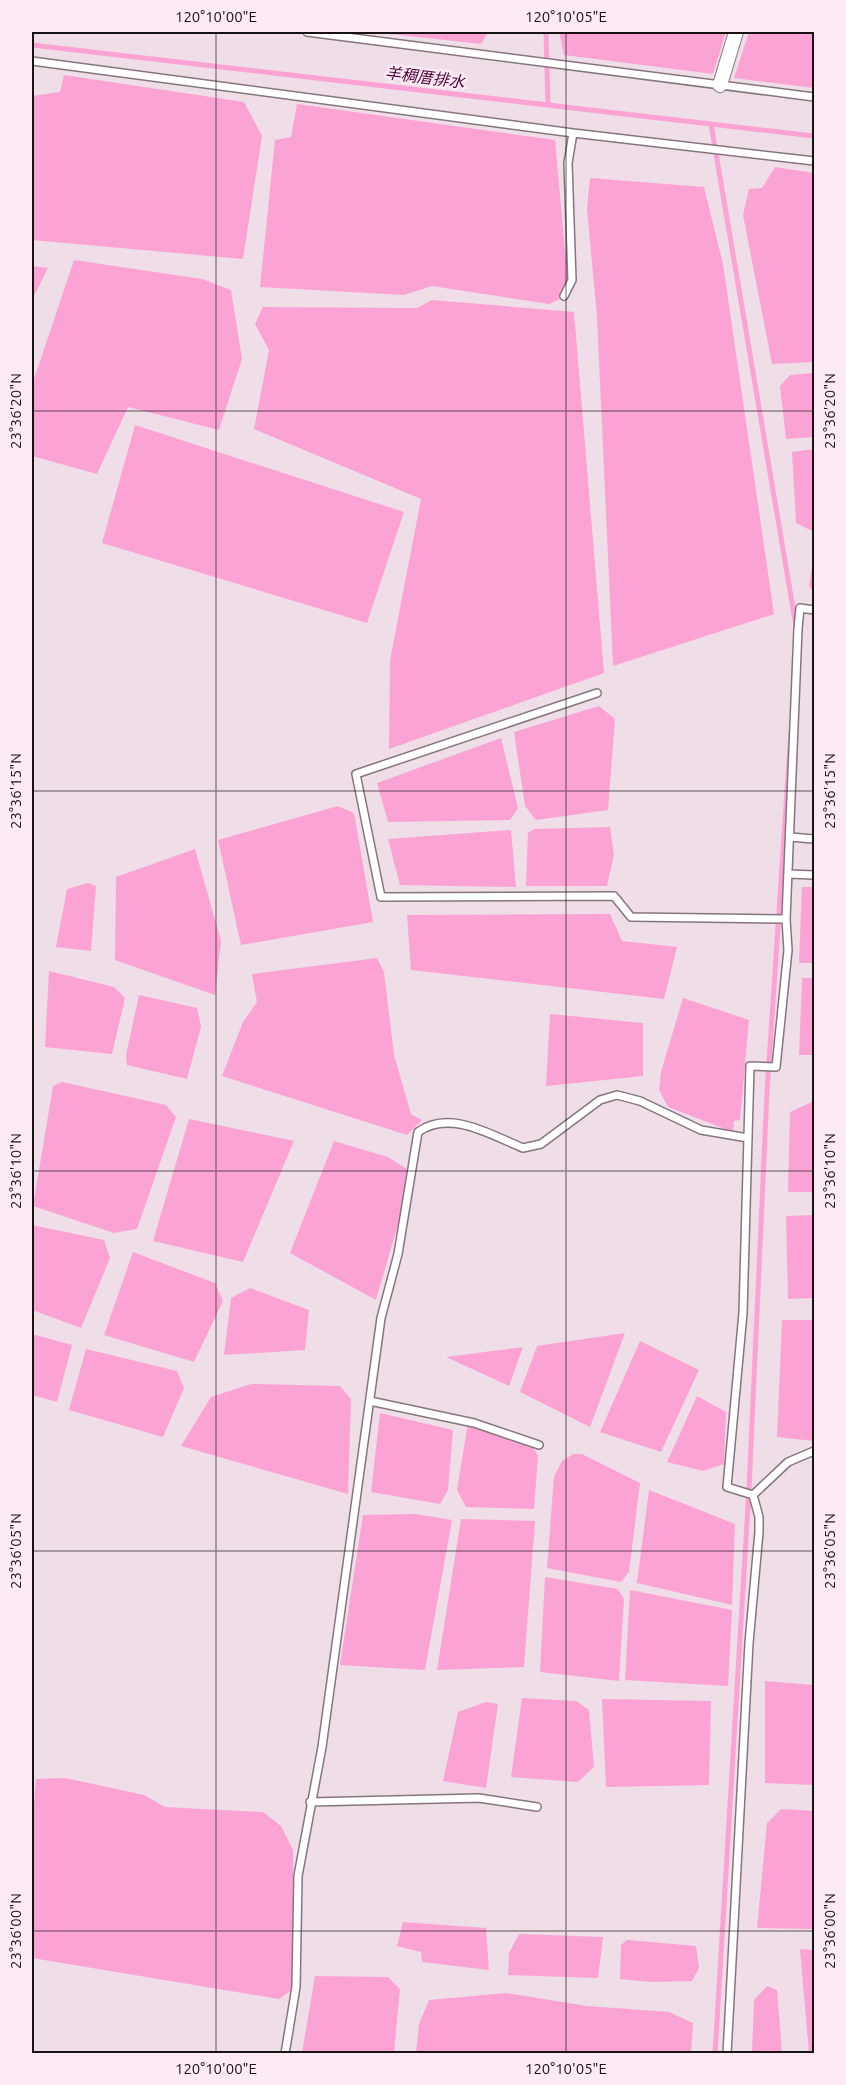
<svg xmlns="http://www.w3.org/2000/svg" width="846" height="2085" font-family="Ubuntu,'Noto Sans TC',sans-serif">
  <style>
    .water { fill: #fca3d6 }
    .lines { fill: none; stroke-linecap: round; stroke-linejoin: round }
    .stream { stroke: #fca3d6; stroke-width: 5 }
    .lane-casing { stroke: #85767e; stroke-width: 10 }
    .street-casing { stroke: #85767e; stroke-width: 16 }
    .lane { stroke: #fff; stroke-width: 7 }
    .street { stroke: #fff; stroke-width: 14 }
    .ticks { fill: none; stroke: #181215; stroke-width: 1.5; stroke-opacity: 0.45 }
    .labels { text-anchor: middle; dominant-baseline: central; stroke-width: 5; stroke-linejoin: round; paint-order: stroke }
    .water-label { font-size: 16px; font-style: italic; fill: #500139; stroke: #fcebf4 }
    .neatline { fill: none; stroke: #181215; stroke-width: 2 }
    .ticks-label { font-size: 15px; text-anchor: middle; fill: #181215 }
  </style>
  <rect width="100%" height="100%" fill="#efdde7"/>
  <path class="water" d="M372,32H488L481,44Z
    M559,32H726L713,74L564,55Z
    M749,32H814V88L734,78Z
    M64,75L244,102L262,136L243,259L32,240V96L60,92Z
    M297,104L555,140L569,295L549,304L432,286L404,295L260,287L275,140L291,137Z
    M775,167L814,173V362L772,364L743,215L749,189L762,188Z
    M590,178L704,187L723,264L774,614L613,666L597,317L587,209Z
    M74,260L202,279L231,290L242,359L219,430L128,407L97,474L32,456V385Z
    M32,266L48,268L32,300Z
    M432,300L574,312L604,673L389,749L390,660L421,499L254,429L269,350L255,324L263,307L417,308Z
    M814,373V437L786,439L780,386L790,375Z
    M135,425L404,512L367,623L102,543Z
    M814,449V532L796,523L792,452Z
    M814,553V593L809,586Z
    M599,706L615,719L608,810L536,820L525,806L514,732Z
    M501,738L518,808L510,820L388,822L377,783Z
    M338,806L354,813L373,922L241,945L218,840Z
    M610,827L614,855L607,886H526L528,833L534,829Z
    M511,830L516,887L400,885L388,839Z
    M195,849L221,941L215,995L115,960L116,877Z
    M88,883L96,886L91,951L56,947L67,889Z
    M802,887H814V963H799Z
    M610,914L622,941L677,947L664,999L411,970L407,915Z
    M377,958L384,972L394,1055L411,1114L422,1120L407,1135L222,1076L243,1022L257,1002L252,974Z
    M49,971L114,987L125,998L112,1054L45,1047Z
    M802,978H814V1055H799Z
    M139,995L197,1008L201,1027L187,1079L127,1065L126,1055Z
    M683,998L749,1020L740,1120L734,1121L733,1132L668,1107L659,1090L661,1072Z
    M550,1014L643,1023V1076L546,1086Z
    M62,1082L166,1105L176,1117L137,1229L114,1233L33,1206L53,1086Z
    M814,1101V1192H788L790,1112Z
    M189,1119L294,1141L243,1262L153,1241Z
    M334,1141L388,1157L413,1173L376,1300L290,1253Z
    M814,1215V1298L788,1299L786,1216Z
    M32,1225L104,1240L110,1258L81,1328L32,1310Z
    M133,1252L215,1283L223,1301L194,1362L104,1335Z
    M250,1288L309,1310L305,1350L224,1355L231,1298Z
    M782,1320H814V1441L777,1437Z
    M625,1333L590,1427L520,1392L537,1346Z
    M32,1334L72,1345L57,1402L32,1395Z
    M640,1341L699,1370L661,1452L600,1432Z
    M523,1347L509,1386L446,1357Z
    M86,1349L177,1371L184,1388L163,1437L69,1410Z
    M251,1384L340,1386L351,1399L348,1494L181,1446L211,1397Z
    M697,1396L726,1412L724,1464L703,1471L667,1462Z
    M380,1413L453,1430L448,1490L440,1504L371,1492Z
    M468,1423L528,1439L538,1456L534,1509L466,1507L457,1490Z
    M573,1454H582L640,1483L629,1572L621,1582L547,1568L554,1477L562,1461Z
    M649,1490L735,1524L732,1605L637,1583Z
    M415,1514L452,1520L425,1670L340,1665L363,1515Z
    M461,1519L535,1521L524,1667L437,1670Z
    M545,1577L618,1589L624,1599L619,1681L540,1672Z
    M630,1590L732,1610L728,1686L625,1680Z
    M765,1681L814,1685V1785L765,1783Z
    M522,1698L576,1701L589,1710L594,1767L578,1782L511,1777Z
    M602,1699L711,1701L709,1785L606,1787Z
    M486,1702L498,1704L486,1788L443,1781L458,1712Z
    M65,1778L144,1795L165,1807L263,1812L281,1826L293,1850L296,1987L279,1999L32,1958V1825L36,1779Z
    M781,1809L814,1811V1929L757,1928L767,1823Z
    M403,1922L486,1928L489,1970L422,1962L421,1952L397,1946Z
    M519,1934L603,1937L598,1978L508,1975L509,1953Z
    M627,1940L696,1946L699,1968L692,1981L651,1982L620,1979L621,1945Z
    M800,1949L814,1950V2053H809Z
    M315,1976L388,1977L400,1989L394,2053H302Z
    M767,1986L777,1990L782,2053H752L754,2000Z
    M506,1993L587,2006L669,2012L693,2023L691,2053H416L419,2024L429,2000Z"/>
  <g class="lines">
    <path class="stream" d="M546,32L548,105
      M32,45L814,136
      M711,124L796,626
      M715,2054L749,1489L767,1092L791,731"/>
    <g class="lane-casing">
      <path id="lane" d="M307,32L814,97
        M32,61L573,133L814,161
        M564,296L572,280L568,163L573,133
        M597,693L356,774L381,897L614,896L631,917L786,919
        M790,837L814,839
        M788,874L814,875
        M370,1401L474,1423L539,1445
        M753,1495L727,1487L743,1313L750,1066L776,1067L788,950L786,919L798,629L800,608L814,610
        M310,1802L479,1798L537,1807
        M285,2054L296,1987L298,1876L322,1747L381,1318L398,1254L418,1132C450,1109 491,1135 523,1148L541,1144L600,1100L617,1095L640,1101L701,1130L748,1138
        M727,2054L749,1643L759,1532V1517L753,1495L788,1462L814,1451"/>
    </g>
    <g class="street-casing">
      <path id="street" d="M720,85L736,32"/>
    </g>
    <use href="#lane" class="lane"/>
    <use href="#street" class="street"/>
  </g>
  <path class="ticks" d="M216,32V2054M566,32V2054M32,411H814M32,791H814M32,1171H814M32,1551H814M32,1931H814"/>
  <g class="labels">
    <g class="water-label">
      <text transform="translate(425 77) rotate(7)">羊稠厝排水</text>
    </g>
  </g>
  <rect width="846" height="2085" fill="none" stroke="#fcebf4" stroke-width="66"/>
  <rect x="33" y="33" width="780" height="2019" class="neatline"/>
  <g class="ticks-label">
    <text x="216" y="22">120°10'00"E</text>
    <text x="566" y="22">120°10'05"E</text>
    <text transform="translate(16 411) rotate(-90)" y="5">23°36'20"N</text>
    <text transform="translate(830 411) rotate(-90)" y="5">23°36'20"N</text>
    <text transform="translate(16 791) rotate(-90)" y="5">23°36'15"N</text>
    <text transform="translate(830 791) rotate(-90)" y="5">23°36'15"N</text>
    <text transform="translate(16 1171) rotate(-90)" y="5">23°36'10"N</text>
    <text transform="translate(830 1171) rotate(-90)" y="5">23°36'10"N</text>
    <text transform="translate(16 1551) rotate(-90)" y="5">23°36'05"N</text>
    <text transform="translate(830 1551) rotate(-90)" y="5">23°36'05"N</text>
    <text transform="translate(16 1931) rotate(-90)" y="5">23°36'00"N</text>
    <text transform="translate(830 1931) rotate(-90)" y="5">23°36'00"N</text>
    <text x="216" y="2074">120°10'00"E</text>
    <text x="566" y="2074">120°10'05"E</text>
  </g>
</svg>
